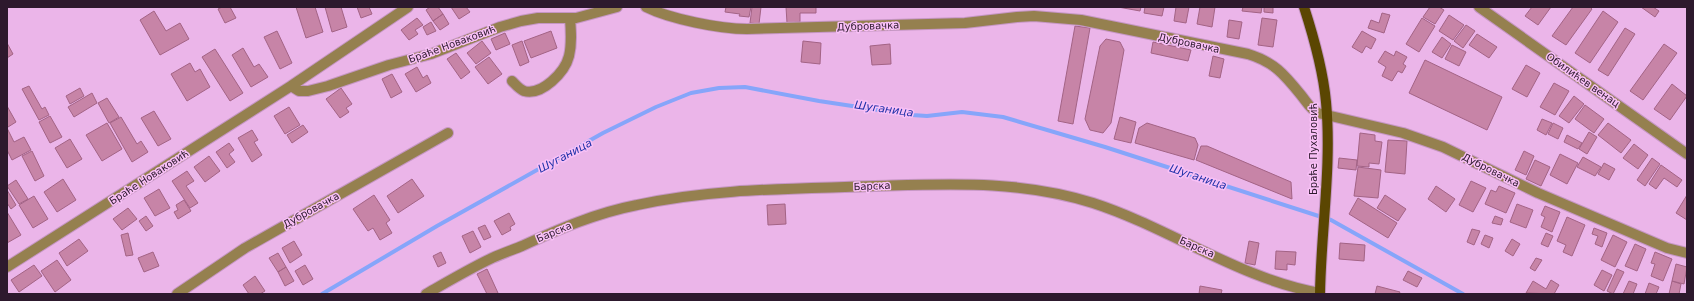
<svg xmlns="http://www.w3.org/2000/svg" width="1694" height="301" font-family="'DejaVu Sans',sans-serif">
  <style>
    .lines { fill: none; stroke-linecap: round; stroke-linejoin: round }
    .stream { stroke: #86a5fa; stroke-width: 4 }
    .building { fill: #c784a7; stroke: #a36385 }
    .minor-casing { stroke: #c596c3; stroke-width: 12 }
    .major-casing { stroke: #c596c3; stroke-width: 12 }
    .minor { stroke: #95804f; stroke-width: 10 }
    .major { stroke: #5b4602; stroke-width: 10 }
    .labels { text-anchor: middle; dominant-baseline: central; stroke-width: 3; stroke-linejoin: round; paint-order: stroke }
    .street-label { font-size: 10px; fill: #2d192d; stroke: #f9c1f7 }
    .water-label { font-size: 11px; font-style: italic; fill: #1c30a7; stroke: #f9c1f7 }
  </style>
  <rect width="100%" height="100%" fill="#ebb5e9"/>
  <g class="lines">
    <path class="stream" d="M322,294L437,226L603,133L656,107L691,93L719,88L745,87L819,101L912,115L927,116L962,112L1003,117L1105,147L1331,220L1463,294"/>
  </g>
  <path class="building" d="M222,7H230L236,18L225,23L218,9Z
    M296,7H315L323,32L306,38Z
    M325,7H341L347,27L332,32Z
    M357,7H369L372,14L361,18Z
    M430,7H438L443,14L433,21L426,10Z
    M451,7H466L470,12L459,19Z
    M726,7H751L749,17L739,16L740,14L725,12Z
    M752,7H761L759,24L750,23Z
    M786,7H816V13H800V22L787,23Z
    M1118,7H1141L1140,11Z
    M1145,7H1164L1162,16L1144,13Z
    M1176,7H1189L1186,23L1174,21Z
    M1200,7H1215L1212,27L1197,24Z
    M1243,7H1262L1261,13L1242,11Z
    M1264,7H1273V13L1264,12Z
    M1430,7H1439L1444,10L1435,24L1423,17Z
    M1532,7H1551L1538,25L1525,16Z
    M1573,7H1590L1592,9L1566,45L1552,36Z
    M1641,7H1653L1659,11L1655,17Z
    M154,11L166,31L180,23L189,39L160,55L140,20Z
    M1603,11L1618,22L1590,63L1575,53Z
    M1382,13L1390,15L1384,33L1368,28L1371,20L1379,23Z
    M443,14L449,24L440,30L433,21Z
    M1449,15L1464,25L1453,40L1439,31Z
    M417,18L423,25L415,30L418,34L409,40L401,30Z
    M1262,18L1277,20L1273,47L1258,45Z
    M1422,18L1435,26L1419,52L1406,44Z
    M1229,20L1242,22L1239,39L1227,37Z
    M431,22L436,31L427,35L423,27Z
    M1466,25L1475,31L1463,48L1454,41Z
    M1075,26L1090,28L1073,124L1058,121Z
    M1625,28L1635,34L1608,76L1598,70Z
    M277,31L292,63L280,69L264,37Z
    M551,31L557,48L531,58L524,41Z
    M1362,31L1376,39L1371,49L1366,46L1362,53L1352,47Z
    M505,33L510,44L496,50L491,39Z
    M1477,34L1497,47L1489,58L1469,45Z
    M1442,37L1451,44L1442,58L1432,52Z
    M1106,39L1120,42L1124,50L1111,123L1103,133L1090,130L1085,119L1100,46Z
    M482,41L491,53L476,64L467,53Z
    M522,41L529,62L520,66L512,45Z
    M803,41L821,43L820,64L801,62Z
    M1153,42L1191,50L1188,61L1151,53Z
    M7,43L13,54L7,58Z
    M890,44L891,64L872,65L870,46Z
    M1664,44L1677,53L1643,100L1630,91Z
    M1452,45L1466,52L1459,66L1445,59Z
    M243,48L254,67L259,64L268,77L251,87L232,55Z
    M215,49L243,93L230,101L202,57Z
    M1385,51L1394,56L1396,51L1407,57L1403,64L1406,66L1402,73L1398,71L1392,81L1382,76L1386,67L1378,62Z
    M456,53L470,72L461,79L447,59Z
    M1213,56L1224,59L1220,78L1209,76Z
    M489,57L502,74L488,84L475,67Z
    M1425,60L1502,97L1487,130L1409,93Z
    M190,63L195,72L200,69L210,87L187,101L171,74Z
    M1526,65L1540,73L1527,97L1512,89Z
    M417,67L423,78L427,75L431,83L416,92L405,74Z
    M392,74L402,92L391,98L382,79Z
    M1554,83L1569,91L1555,115L1540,107Z
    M1672,84L1687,96L1670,120L1654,109Z
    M29,86L42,109L45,107L49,115L39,120L22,89Z
    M80,88L84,96L70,104L66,96Z
    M341,88L352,104L346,108L349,112L340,118L326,99Z
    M92,93L97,103L74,117L68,107Z
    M1574,96L1584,104L1569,123L1559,116Z
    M107,98L119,117L109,123L98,103Z
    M1585,105L1604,119L1594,133L1575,119Z
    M7,106L16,122L8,127L7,125Z
    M289,107L300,125L285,134L274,116Z
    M154,111L171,139L158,146L141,118Z
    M50,116L62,137L50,143L39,122Z
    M121,117L137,144L141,141L148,152L132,162L110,123Z
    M1120,117L1136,122L1131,143L1114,139Z
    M1542,119L1552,123L1546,135L1537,130Z
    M107,123L122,149L102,161L86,135Z
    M1147,123L1195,138L1198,145L1194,160L1135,143L1139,128Z
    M1553,123L1563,128L1558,139L1548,134Z
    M1608,123L1631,140L1621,153L1598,135Z
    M303,125L308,132L292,143L287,135Z
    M7,128L14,142L24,137L31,150L12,160L7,150Z
    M252,130L258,140L254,142L262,155L252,162L238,138Z
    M1589,132L1597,137L1587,154L1579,149Z
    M1360,133L1375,135V141L1382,142L1379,164L1369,163V167L1357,166Z
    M1567,135L1582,143L1578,149L1564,142Z
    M70,139L82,159L67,168L55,148Z
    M1388,140L1407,141L1405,174L1385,172Z
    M229,143L234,150L229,154L235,162L227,168L216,152Z
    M1634,144L1648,155L1638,169L1623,158Z
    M1201,146H1207L1291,182L1292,199L1196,160Z
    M32,151L44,176L35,181L22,156Z
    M1524,151L1534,156L1526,175L1515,170Z
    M1560,154L1578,163L1567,184L1550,175Z
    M209,156L220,171L205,182L194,167Z
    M1583,157L1601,167L1595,176L1577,167Z
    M1339,158L1357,160L1356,170L1338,168Z
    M1652,158L1660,164L1645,186L1637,180Z
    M1535,160L1550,167L1541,186L1526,179Z
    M1604,163L1615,169L1609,180L1598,174Z
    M1661,165L1682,180L1677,187L1664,178L1656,189L1649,184Z
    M1358,167L1381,170L1378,198L1354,196Z
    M187,171L194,181L186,186L198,203L190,208L172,181Z
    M63,179L76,200L57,212L44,192Z
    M412,179L424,196L398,213L387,196Z
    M16,180L28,199L19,204L7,186Z
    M1471,181L1486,188L1473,212L1459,205Z
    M1436,186L1455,199L1446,212L1428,199Z
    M1499,186L1515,193L1506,213L1485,204L1491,190L1496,192Z
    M159,189L170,208L155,216L144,198Z
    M7,190L16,205L11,209L7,203Z
    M374,195L390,220L386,223L392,233L380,240L373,228L368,231L353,209Z
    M1385,195L1406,209L1398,221L1377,208Z
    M1687,195V220L1676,213Z
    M34,196L48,219L33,228L19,205Z
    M1358,198L1397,223L1388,238L1349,214Z
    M184,200L191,211L178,219L174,212L178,210L176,205Z
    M785,204L786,224L768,225L767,205Z
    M1517,204L1533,210L1526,228L1510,222Z
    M1545,206L1560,212L1552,232L1541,227L1545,217L1541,215Z
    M128,208L137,219L122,230L113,219Z
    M7,212L21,235L7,243Z
    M509,213L515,224L510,227L511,230L502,235L494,221Z
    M146,216L153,226L146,231L139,221Z
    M1495,216L1503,219L1501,225L1492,223Z
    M1567,217L1585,225L1572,256L1563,252L1566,245L1557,241Z
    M485,225L491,237L484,240L478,228Z
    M1594,228L1607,233L1602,247L1595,244L1598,236L1592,234Z
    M1472,229L1480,231L1474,245L1467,242Z
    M473,231L481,247L470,253L462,236Z
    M128,233L133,255L126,256L121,235Z
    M1546,233L1553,236L1548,247L1541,244Z
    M1485,235L1493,238L1489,248L1481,244Z
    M1613,235L1627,242L1615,267L1601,260Z
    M79,239L88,251L67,266L59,253Z
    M1512,239L1520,244L1513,256L1505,251Z
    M294,241L302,255L290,263L282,248Z
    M1249,241L1259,243L1255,265L1245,263Z
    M1340,243L1365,245L1364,261L1339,259Z
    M1635,244L1646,249L1637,271L1625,266Z
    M1276,251L1296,252L1295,265L1287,264V270L1275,269Z
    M153,252L159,266L144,272L138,258Z
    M441,252L446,263L438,267L433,256Z
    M1655,252L1672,259L1663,281L1651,276L1655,264L1651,263Z
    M278,253L286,267L278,272L269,258Z
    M1536,258L1542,260L1535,271L1530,268Z
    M57,260L71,280L55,292L41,271Z
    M1676,264L1687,267L1684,284L1672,281Z
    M34,265L42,276L19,292L11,280Z
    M305,265L313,279L303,285L295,271Z
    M286,267L294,281L285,286L278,272Z
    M487,269L498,293L496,294H487L477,274Z
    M1617,269L1624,272L1613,294L1607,291Z
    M1602,270L1612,275L1604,291L1594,285Z
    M1408,271L1422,278L1417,287L1403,280Z
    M255,276L265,291L260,294H249L243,285Z
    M1551,280L1559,285L1554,294L1526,293L1533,281L1546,289Z
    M1629,281L1637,284L1633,294H1623Z
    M1672,281L1681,284L1679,294H1669Z
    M1649,283L1659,287L1656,294H1645Z
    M1200,286L1222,290L1221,294H1199Z
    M1377,286L1400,292L1399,294H1375Z"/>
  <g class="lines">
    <g class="minor-casing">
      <path id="minor" d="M646,7C670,19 720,29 747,29L965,23L1017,17L1034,16L1081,20L1248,54C1274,62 1284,74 1301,95C1306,101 1310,109 1318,113L1403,133L1443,147L1538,193L1667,248L1687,253
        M1479,7L1687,154
        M512,81C516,85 519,89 524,91C542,96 565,72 569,56C572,44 571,31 570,18
        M291,86L299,91H308L328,86L389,65L431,54L500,27L521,21L538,18H576L617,7
        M7,267L291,86L408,7
        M177,294L245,248L448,133
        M426,294C447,282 469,269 492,258C501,254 512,250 522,246C559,229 596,213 637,205C714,188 796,189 875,186C949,184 1021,180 1093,203C1170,228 1240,279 1320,293"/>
    </g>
    <g class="major-casing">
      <path id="major" d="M1304,7C1314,38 1323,69 1326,102C1332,166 1321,230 1320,294"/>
    </g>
    <use href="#minor" class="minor"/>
    <use href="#major" class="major"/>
  </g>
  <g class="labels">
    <g class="street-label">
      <text transform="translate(868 26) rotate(-2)">Дубровачка</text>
      <text transform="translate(1189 43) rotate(12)">Дубровачка</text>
      <text transform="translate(452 44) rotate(-20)">Браће Новаковић</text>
      <text transform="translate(1583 80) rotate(35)">Обилићев венац</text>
      <text transform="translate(1313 149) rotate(-90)">Браће Пухаловић</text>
      <text transform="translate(1491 170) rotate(27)">Дубровачка</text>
      <text transform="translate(149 177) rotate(-33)">Браће Новаковић</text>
      <text transform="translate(872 186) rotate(-2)">Барска</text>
      <text transform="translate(311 210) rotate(-29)">Дубровачка</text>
      <text transform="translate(554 232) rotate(-23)">Барска</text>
      <text transform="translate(1197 247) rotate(24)">Барска</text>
    </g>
    <g class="water-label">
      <text transform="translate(884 109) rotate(8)">Шуганица</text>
      <text transform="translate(565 156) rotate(-28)">Шуганица</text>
      <text transform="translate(1198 177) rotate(18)">Шуганица</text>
    </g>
  </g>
  <rect width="1694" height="301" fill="none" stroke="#2d192d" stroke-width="16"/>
</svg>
